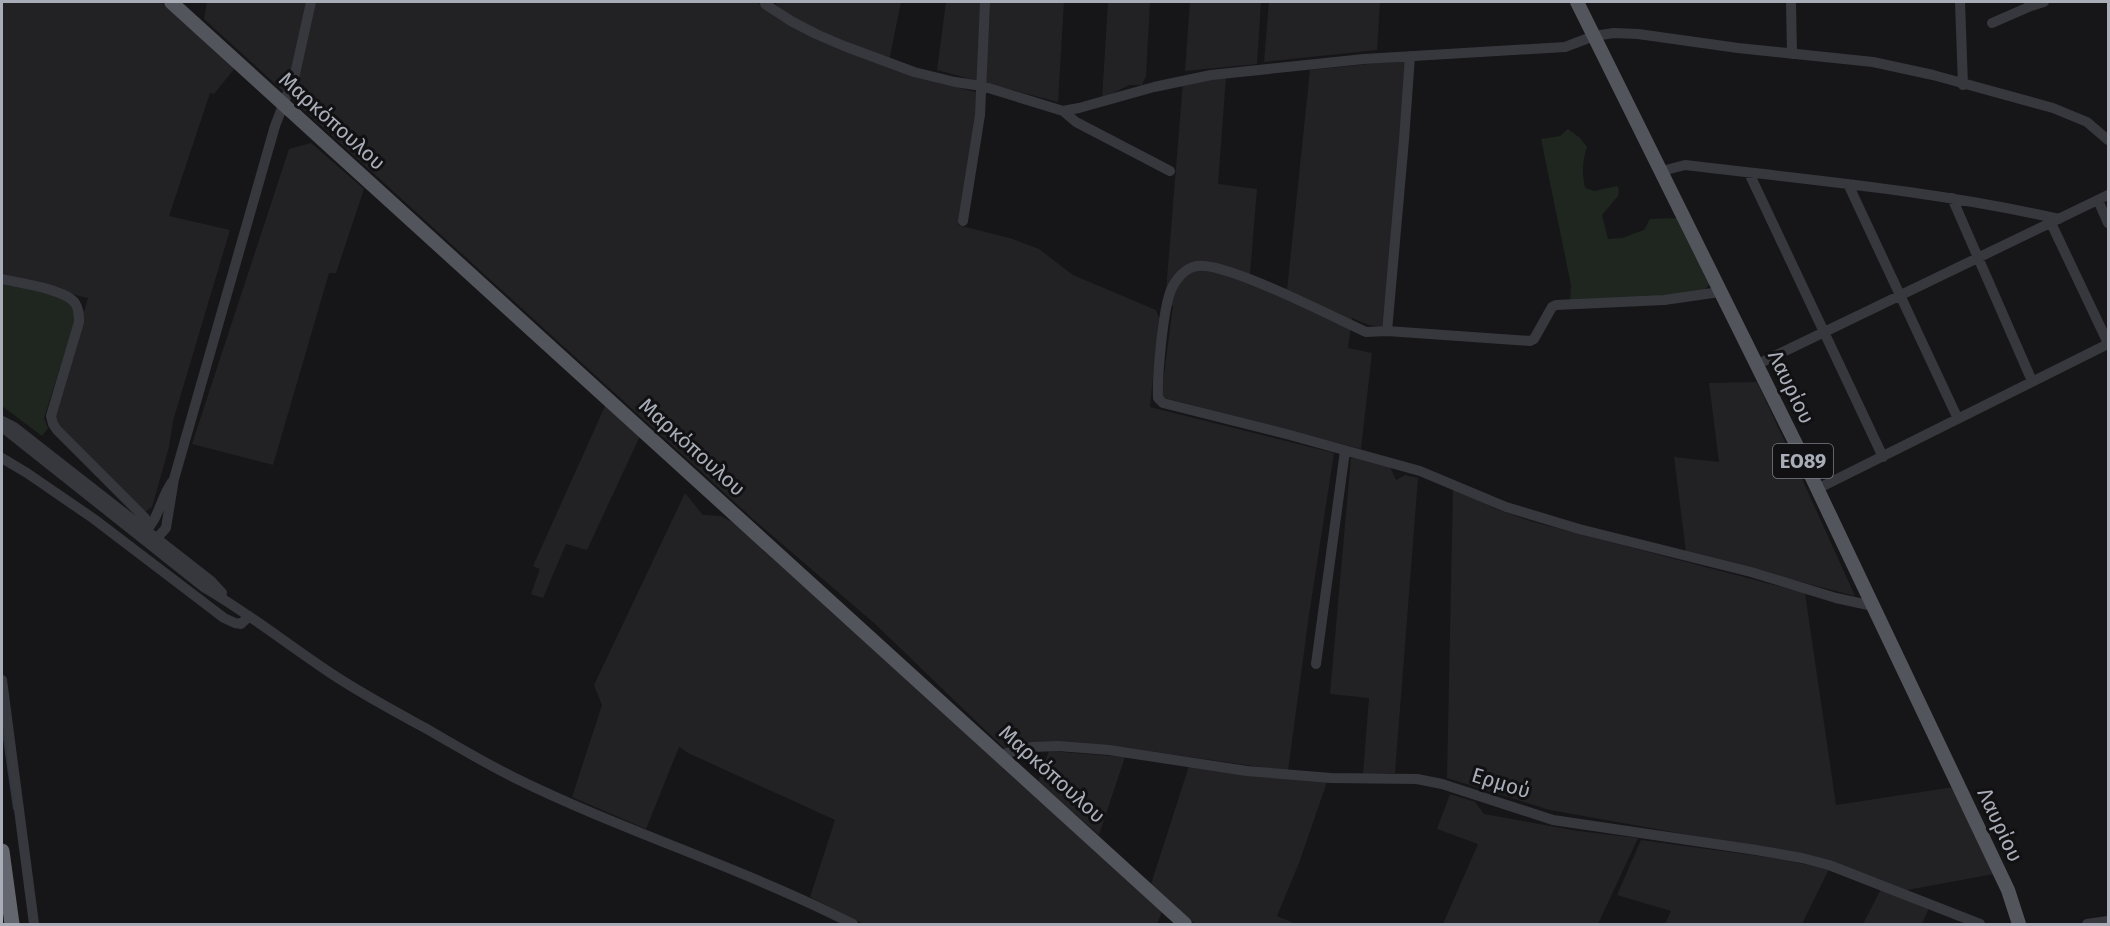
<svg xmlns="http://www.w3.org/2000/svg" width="2110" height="926" font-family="'Fira Sans',sans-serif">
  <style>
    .built { fill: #222225 }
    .green { fill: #1e261f }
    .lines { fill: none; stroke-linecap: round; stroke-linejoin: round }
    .stream { stroke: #2c353c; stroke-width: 2 }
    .minor { stroke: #37383d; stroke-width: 10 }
    .major { stroke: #53555c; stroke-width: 14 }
    .highway { stroke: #63666e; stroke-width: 15 }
    .labels { text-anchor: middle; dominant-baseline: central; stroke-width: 6; stroke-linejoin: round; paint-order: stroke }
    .shield { fill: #111113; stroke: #7b7e86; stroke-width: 1.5 }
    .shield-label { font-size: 20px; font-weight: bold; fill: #a8adb8 }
    .street-label { font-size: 21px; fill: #a8adb8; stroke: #111113 }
  </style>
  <rect width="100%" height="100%" fill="#161618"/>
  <path class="built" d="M2,2H161L235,68L214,94L210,93L169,216L230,230L173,421L169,447L152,507L144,513L60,429L55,415L88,298L2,277Z
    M207,2H756L777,16L781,9L774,2H901L888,66L919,78L980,93L958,225L1013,239L1039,249L1073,275L1156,310L1159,318L1150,407L1334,453L1309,615L1288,771L1107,745L1005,749L874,623L753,519L204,19Z
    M946,2H1064L1058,102L937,70Z
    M1108,2H1150L1146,76L1142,85H1129L1102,99Z
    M1190,2H1261L1257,64L1185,71Z
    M1269,2H1380L1377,50L1264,62Z
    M1408,60L1400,155L1382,327L1369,325L1352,318L1348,348L1372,353L1361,449L1161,397L1173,306L1165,303L1183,82L1226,77L1218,184L1257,189L1250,274L1287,290L1310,70Z
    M311,143L364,189L336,273H329L273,465L192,444L289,149Z
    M1757,382L1798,470L1855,596L1686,552L1674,457L1719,462L1709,383Z
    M606,404L640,436L587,550L566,544L543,598L531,594L540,569L533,566Z
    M1351,457L1389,465L1396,480L1405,475L1418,478L1395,773L1363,774L1369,698L1330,694Z
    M1453,488L1496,509L1530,521L1805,593L1836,805L1954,787L1994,874L1907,890L1807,856L1550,810L1447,778Z
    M685,493L703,515L721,516L742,527L1163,909L1157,924H864L810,897L835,820L688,753L679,747L646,829L572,797L602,705L594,685Z
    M1049,751L1125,757L1099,835L1038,782Z
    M1189,766L1327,782L1299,863L1277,916L1296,924H1195L1151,884Z
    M1450,794L1475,802L1484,814L1578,831L1638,838L1598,924H1443L1478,844L1437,829Z
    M1641,840L1773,858L1829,869L1802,924H1665L1671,911L1617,895Z
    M1881,889L1929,908L1922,924H1863Z"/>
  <path class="green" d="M1568,129L1580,138L1587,147C1582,162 1582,173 1585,188L1594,191L1617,186L1619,189L1618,196L1602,215L1608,239L1622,238L1644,230L1650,219L1679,218L1712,279L1707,288L1697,294L1570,302L1571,285L1541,139L1560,136Z
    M2,282L67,298L77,315L44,418L48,428L42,436L2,406Z"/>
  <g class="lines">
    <path class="stream" d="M2,725L14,809"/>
    <path class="minor" d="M765,2V4L791,21L816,34L844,46L914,72L955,82L982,86L1063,111L1079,108L1154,87L1211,75L1364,59L1565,47L1594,36L1614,33L1638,34L1738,48L1873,62L1933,75L2053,108L2087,122L2108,140
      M1791,2L1792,54
      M1960,2L1963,85
      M2031,6L2044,2
      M1992,23L2031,6L2029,2
      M1410,56L1404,140L1387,331L1530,341L1534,339L1552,307L1556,305L1664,300L1720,292
      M1063,111L1076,122L1170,171
      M1662,171L1685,165C1810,180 1936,191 2059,219
      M1749,173L1883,457
      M1848,184L1958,419
      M1952,198L2032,381
      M2098,200L2108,223
      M963,221L980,115L985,2
      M2051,223L2108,343
      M2,279C19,283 65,289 75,303C79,309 79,315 79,322L51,416L53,424L57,430L145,518L146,531
      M1387,331L1366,332C1335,318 1225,261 1197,266C1185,268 1176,279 1171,290C1163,309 1157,376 1158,398L1163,403L1290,435L1420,471L1506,507L1579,529L1751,572L1836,598L1873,606
      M1756,365L2108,195
      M2,421L14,427L211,581L222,593
      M2,427L205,588C248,613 287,644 329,672C360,693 394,711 427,729C456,746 485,763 515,778C625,832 743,868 853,924
      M2,458L27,473L94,519L224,618L235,623L241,624L249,616
      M1817,489L2108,344
      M144,533C159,519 160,499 172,482
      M151,545L166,528L174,479L275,126L295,74L311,2
      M1316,664L1345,451
      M2,680L34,924
      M999,755L1032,747L1058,746L1109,750L1247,771L1331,778L1417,779L1442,784L1553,820L1756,850L1802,858L1829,865L1980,924
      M2087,924L2108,921"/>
    <path class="major" d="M171,2L1185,924
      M1577,2L1797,446L2008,890L2019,924"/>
    <path class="highway" d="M2,851L12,924"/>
  </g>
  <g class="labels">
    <rect class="shield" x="1773" y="444" width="60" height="34" rx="4.5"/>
    <g class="shield-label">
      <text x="1803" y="461">ΕΟ89</text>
    </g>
    <g class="street-label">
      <text transform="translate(332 121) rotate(42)">Μαρκόπουλου</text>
      <text transform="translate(1791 387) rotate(64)">Λαυρίου</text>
      <text transform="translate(692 447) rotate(42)">Μαρκόπουλου</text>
      <text transform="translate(1052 774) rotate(42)">Μαρκόπουλου</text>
      <text transform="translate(1501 783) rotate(17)">Ερμού</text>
      <text transform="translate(2000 825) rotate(65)">Λαυρίου</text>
    </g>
  </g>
  <rect width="2110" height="926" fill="none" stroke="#a8adb8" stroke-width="6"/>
</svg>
